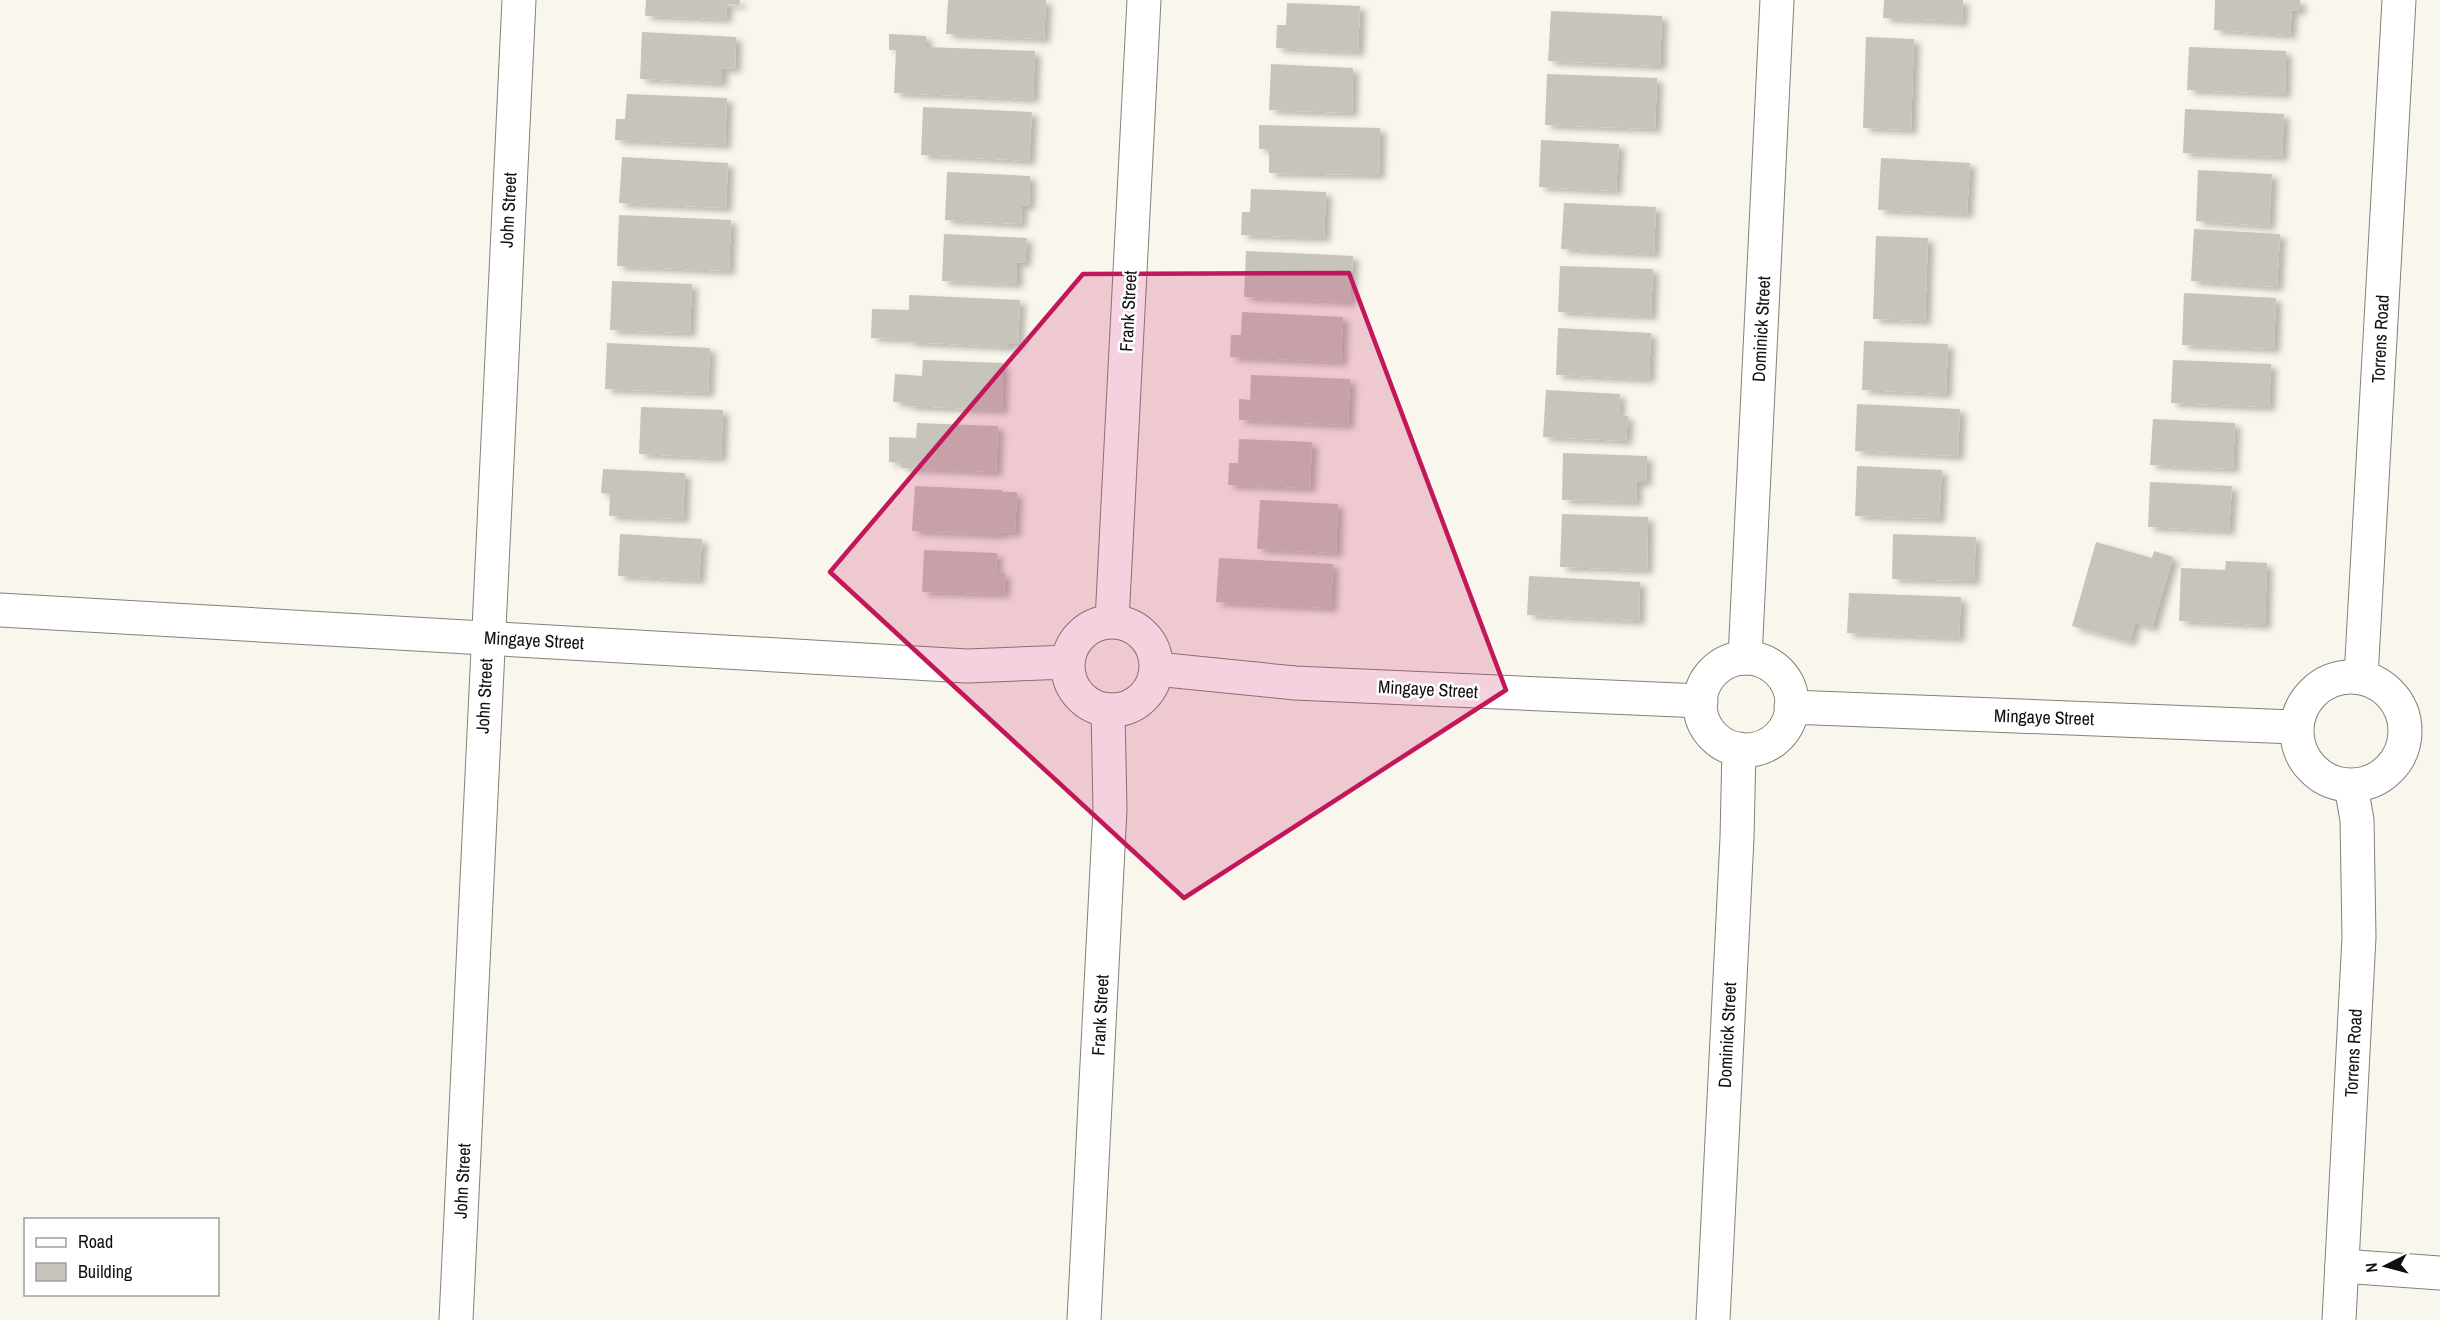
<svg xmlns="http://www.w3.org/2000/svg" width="2440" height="1320" font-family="'Archivo Narrow',sans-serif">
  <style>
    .building { fill: #c7c4bb; filter: url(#shadow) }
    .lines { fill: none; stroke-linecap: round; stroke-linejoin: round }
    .street-casing { stroke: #848178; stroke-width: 35 }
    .secondary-casing { stroke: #848178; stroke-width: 35 }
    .street { stroke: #fff; stroke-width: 33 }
    .secondary { stroke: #fff; stroke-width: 33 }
    .marked { fill: #c2185b; fill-opacity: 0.2; stroke: #c2185b; stroke-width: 4.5; stroke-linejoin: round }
    .labels { text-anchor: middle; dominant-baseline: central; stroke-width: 5; stroke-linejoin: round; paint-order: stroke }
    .street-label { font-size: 18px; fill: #100f0c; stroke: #fff }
  </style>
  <defs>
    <filter id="shadow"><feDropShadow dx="6" dy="4" stdDeviation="3" flood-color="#0004"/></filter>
  </defs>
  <rect width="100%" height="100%" fill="#f9f6ed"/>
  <path class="building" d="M646,0H740L739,5L727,4L726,19L645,16Z
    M948,0H1046L1044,39L946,34Z
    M1884,0H1963L1962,22L1883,18Z
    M2215,0H2300V11L2292,10L2290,35L2214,30Z
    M1287,3L1360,6L1358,52L1276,48L1277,25H1286Z
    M1551,11L1662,16L1660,66L1548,61Z
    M642,32L736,37L735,69L722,68V83L640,79Z
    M889,34L926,36V47L1035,51L1033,99L894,93L896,50H889Z
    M1866,37L1914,39L1911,130L1863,128Z
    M2189,47L2286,51L2285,94L2187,90Z
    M1271,64L1353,68L1352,113L1269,110Z
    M1547,74L1657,78L1655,129L1545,125Z
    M627,94L727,98L725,145L615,140L616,119H625Z
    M923,107L1032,112L1029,161L921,155Z
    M2185,109L2284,114L2282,157L2183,153Z
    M1259,125L1380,128L1379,175L1269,173V149H1259Z
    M1541,140L1619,144L1616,191L1539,187Z
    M622,157L728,163L726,208L619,203Z
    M1881,158L1970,163L1967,214L1878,210Z
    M2198,170L2272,174L2269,226L2196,221Z
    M947,172L1030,176L1029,206L1022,205L1021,224L945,220Z
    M1251,189L1326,192L1324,238L1241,235L1242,212H1250Z
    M1564,203L1656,207L1654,254L1561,249Z
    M619,215L731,220L729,271L617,266Z
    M2194,229L2280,234L2277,287L2191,281Z
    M944,234L1027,238L1025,263L1017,262V284L942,281Z
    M1876,236L1928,238L1925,321L1873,319Z
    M1246,251L1353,256L1350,302L1244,297Z
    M1560,266L1653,269L1651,316L1558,312Z
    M612,281L692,284L690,333L610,330Z
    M2184,293L2276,298L2274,349L2182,345Z
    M909,295L1020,300L1018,344H1009V347L908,342V339L871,338L872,309L909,310Z
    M1242,312L1343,317L1341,362L1230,357L1231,335H1241Z
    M1558,328L1651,333L1649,379L1556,375Z
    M1864,341L1948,344L1946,394L1862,390Z
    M607,343L710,348L708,393L605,389Z
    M923,360L1003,363L1002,410L907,406V403L893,402L895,374L922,376Z
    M2173,360L2271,364L2269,407L2171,403Z
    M1251,375L1350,379L1348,425L1239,420V399L1250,400Z
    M1546,390L1620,394L1619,415L1628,416L1626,441L1543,437Z
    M1857,404L1960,409L1958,456L1855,451Z
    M641,407L723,410L721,458L639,454Z
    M2153,419L2235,423L2233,469L2150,465Z
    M917,423L998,426L996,472L902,468V463L889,462V437L916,438Z
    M1239,439L1312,442L1310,488L1228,485L1229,463H1238Z
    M1563,453L1647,456L1646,482H1637L1636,502L1562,500Z
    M1857,466L1942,470L1939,519L1855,516Z
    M603,469L685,473L683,519L609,516L610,494L601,493Z
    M2150,482L2232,486L2229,531L2148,527Z
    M915,486L1002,490V492H1017L1015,533L1001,532V535L912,531Z
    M1260,500L1338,504L1336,553L1257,549Z
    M1562,514L1648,517L1647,570L1560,567Z
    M620,534L702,539L699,580L618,576Z
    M1893,534L1976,537L1974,581L1892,579Z
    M2096,542L2152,558L2154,551L2173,557L2152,628L2135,623L2130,642L2072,626Z
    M924,550L997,553L996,573H1005L1004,594L922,592Z
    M1219,558L1333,564L1331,608L1216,602Z
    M2226,561L2267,563L2265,625L2179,621L2181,568L2225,570Z
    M1529,576L1640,582L1639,621L1527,615Z
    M1849,593L1961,597L1959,638L1847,633Z"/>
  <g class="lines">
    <g class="street-casing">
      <path id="street" d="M1112,621L1144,0
        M1745,658L1777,0
        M2342,1266L2440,1273
        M456,1320L519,0
        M1084,1320L1110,809L1108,710
        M1713,1320L1737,838L1739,749"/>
    </g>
    <g class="secondary-casing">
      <path id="secondary" d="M0,610L967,666L1068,662
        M1068 666a44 44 0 1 1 88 0a44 44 0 1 1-88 0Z
        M1700 704a46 46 0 1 1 92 0a46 46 0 1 1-92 0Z
        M1156,669L1295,683L1701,701
        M2297 731a54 54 0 1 1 108 0a54 54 0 1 1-108 0Z
        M2361,677L2399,0
        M1791,707L2296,727
        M2339,1320L2359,937L2357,820L2351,786"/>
    </g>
    <use href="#street" class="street"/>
    <use href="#secondary" class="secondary"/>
  </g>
  <path class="marked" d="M1349,273L1506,690L1184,898L830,572L1083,274Z"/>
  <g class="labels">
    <g class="street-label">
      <text transform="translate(508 210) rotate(-87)">John Street</text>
      <text transform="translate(1128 311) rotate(-87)">Frank Street</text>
      <text transform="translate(1761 329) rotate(-87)">Dominick Street</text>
      <text transform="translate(2380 339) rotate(-87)">Torrens Road</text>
      <text transform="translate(534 640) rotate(3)">Mingaye Street</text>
      <text transform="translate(1428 689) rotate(3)">Mingaye Street</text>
      <text transform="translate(484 696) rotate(-87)">John Street</text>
      <text transform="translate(2044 717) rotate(2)">Mingaye Street</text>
      <text transform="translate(1100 1015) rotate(-87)">Frank Street</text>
      <text transform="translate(1727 1035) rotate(-87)">Dominick Street</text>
      <text transform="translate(2353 1053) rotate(-87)">Torrens Road</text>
      <text transform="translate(462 1181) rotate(-87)">John Street</text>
    </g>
  </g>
  <rect x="24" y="1218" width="195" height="78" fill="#ffffff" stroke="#9f9f9e" stroke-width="1.5"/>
  <rect x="36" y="1238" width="30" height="9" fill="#ffffff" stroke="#9f9f9e" stroke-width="1.5"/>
  <text x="78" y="1248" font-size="18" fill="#100f0c">Road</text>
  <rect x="36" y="1263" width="30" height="18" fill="#c7c4bb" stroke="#9f9f9e" stroke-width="1.5"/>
  <text x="78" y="1278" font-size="18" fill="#100f0c">Building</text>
  <g transform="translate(2386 1266) rotate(264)" stroke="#ffffff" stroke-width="4.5" paint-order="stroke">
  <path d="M0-4.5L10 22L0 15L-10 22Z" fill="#100f0c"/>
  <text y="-9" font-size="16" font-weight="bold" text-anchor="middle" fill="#100f0c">N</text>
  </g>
</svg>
